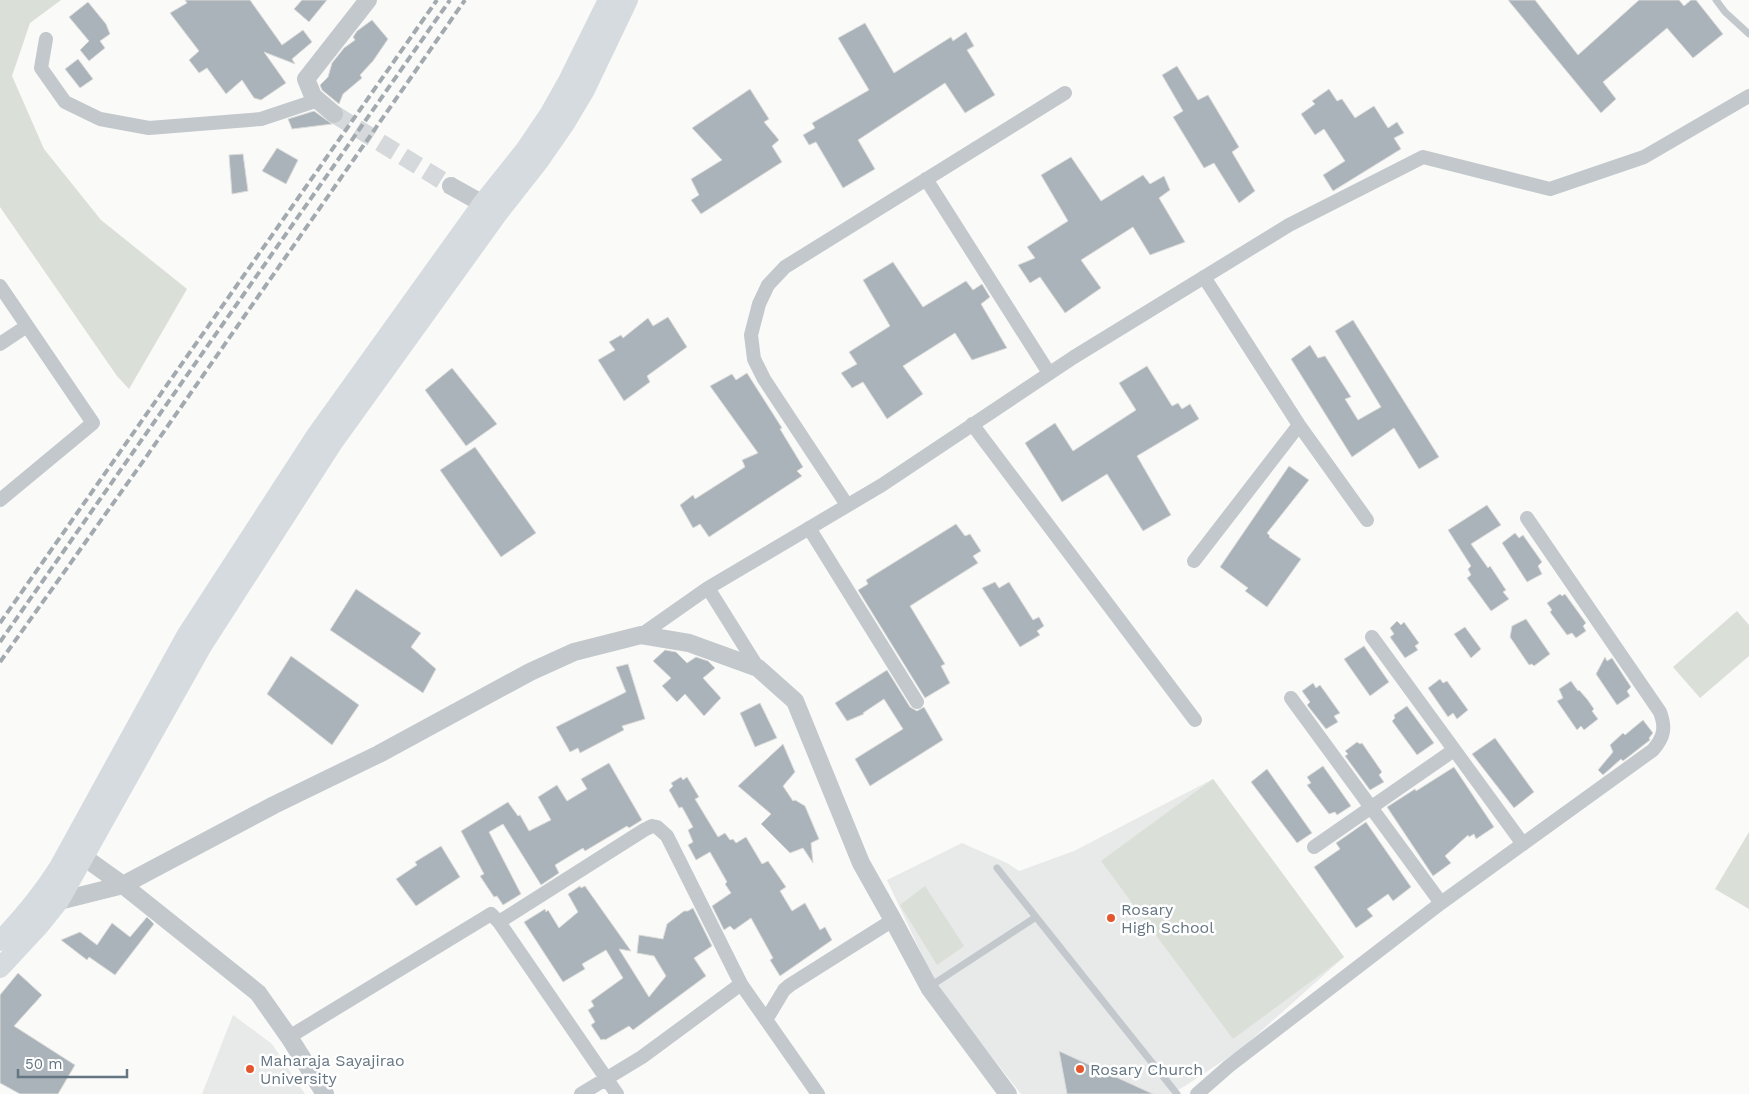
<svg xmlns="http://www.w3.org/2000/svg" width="1749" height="1094" font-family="'Work Sans',sans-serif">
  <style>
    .built { fill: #e8e9e9 }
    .green { fill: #dadfd7 }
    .building { fill: #aab3b9; stroke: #dcdcda }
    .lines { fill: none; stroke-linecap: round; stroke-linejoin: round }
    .tertiary-tunnel { stroke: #d5d9db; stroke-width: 18; stroke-dasharray: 18 9; stroke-linecap: butt }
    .service { stroke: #c3c8cc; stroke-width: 7 }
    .minor { stroke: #c3c8cc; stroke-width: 14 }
    .tertiary { stroke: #c3c8cc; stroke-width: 18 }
    .secondary { stroke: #d6dbdf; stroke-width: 20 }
    .rail { stroke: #a2aab0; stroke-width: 4; stroke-dasharray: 8 4; stroke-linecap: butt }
    .poi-dot { fill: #e4572e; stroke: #fff; stroke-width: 2 }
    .labels { text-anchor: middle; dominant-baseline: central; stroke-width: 5; stroke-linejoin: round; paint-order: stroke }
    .poi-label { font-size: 16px; fill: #657683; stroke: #fff; text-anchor: start }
  </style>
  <rect width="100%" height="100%" fill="#fafaf8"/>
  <path class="built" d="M1213,779L1344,957L1241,1049L1185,1086L1170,1094H1021L936,985L887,880L962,843L1007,863L1019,871L1074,851Z
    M233,1015L272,1044L305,1094H202Z"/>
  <path class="green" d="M0,0H61L30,23L12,76L44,149L101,220L187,289L129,389L117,376L0,207Z
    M1737,611L1749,625V656L1700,698L1673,667Z
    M1213,779L1344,957L1233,1039L1101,861Z
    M1749,832V909L1715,889Z
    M925,886L964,946L937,965L900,905Z"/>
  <path class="building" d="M185,0H250L282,45L303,30L312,42L292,59L295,64L264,52L286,83L261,100L254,98L242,80L226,94L207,68L199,73L189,60L199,51L170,13L187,3Z
    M302,0H327L309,22L294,9Z
    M1508,0H1535L1578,55L1639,0H1679L1684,6L1691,0H1696L1723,34L1693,58L1667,28L1603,82L1616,99L1601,113Z
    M88,2L106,24L110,34L100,41L105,48L89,61L80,50L89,41L69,17Z
    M372,20L388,39L373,61L360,75L362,78L343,94L339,104L322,90L320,85L328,77L332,63L344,48L355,40L353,37L357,31Z
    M865,23L894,73L951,37L953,41L966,32L974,46L967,50L995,95L965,113L945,83L858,140L875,169L843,188L816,142L809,145L803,135L815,128L812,123L869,90L838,38Z
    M78,59L93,79L80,88L65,69Z
    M1177,66L1198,100L1208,95L1239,147L1232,152L1255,191L1239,203L1214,163L1204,168L1173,117L1183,111L1162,75Z
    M750,89L769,119L764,122L779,140L772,146L782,162L701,214L691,200L699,195L691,179L722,160L692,128Z
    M1329,89L1337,101L1342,99L1355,118L1374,106L1388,128L1397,122L1404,133L1394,138L1401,149L1333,191L1323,175L1345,161L1324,129L1315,135L1301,114L1315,104L1312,101Z
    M314,111L332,124L292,129L288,119Z
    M277,148L298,160L286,184L262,171Z
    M243,154L248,191L232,194L229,155Z
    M1071,157L1101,201L1143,175L1150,184L1164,176L1170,190L1159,198L1185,242L1150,255L1133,227L1081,260L1101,288L1065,313L1040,277L1030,283L1018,265L1035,258L1027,247L1068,221L1041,175Z
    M893,262L923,307L966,281L973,290L982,284L990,297L981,304L1007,348L972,360L955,333L903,366L923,394L887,419L863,382L852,388L841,373L857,364L849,352L890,326L863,280Z
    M668,317L687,347L647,376L650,382L624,401L598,360L615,350L609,342L621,335L623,338L648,318L653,326Z
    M1353,320L1439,457L1419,469L1394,428L1352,457L1291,359L1310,345L1318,358L1325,356L1351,397L1345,399L1358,420L1381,407L1335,331Z
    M1147,366L1172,406L1178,403L1182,409L1190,404L1199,419L1137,456L1171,515L1143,531L1107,474L1062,502L1025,443L1055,423L1073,451L1136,410L1119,383Z
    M452,368L497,424L466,446L425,390Z
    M747,373L782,428L780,429L803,467L797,471L802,476L709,537L700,524L693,528L680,505L693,495L695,499L745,467L742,460L758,453L710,386L732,374L736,380Z
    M475,447L536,533L501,557L440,470Z
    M1289,466L1309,480L1267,533L1270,536L1269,537L1301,559L1267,607L1245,591L1248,588L1220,567Z
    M1487,505L1501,525L1471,544L1488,568L1490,566L1506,590L1503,592L1509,599L1491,611L1467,578L1471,575L1468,569L1471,566L1448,530Z
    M956,524L965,536L970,534L981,551L973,556L978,563L910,606L945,664L941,666L950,683L925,698L858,590L868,584L866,580Z
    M1515,533L1519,538L1523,535L1542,562L1538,566L1542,574L1527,582L1502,543Z
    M995,582L999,588L1009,582L1033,620L1039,617L1044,626L1037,631L1040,635L1020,647L982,588Z
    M356,589L421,633L411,647L436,669L423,693L330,630Z
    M1560,594L1562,596L1565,594L1586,623L1583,626L1586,631L1576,638L1572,633L1567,635L1550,612L1552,610L1547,603Z
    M1526,619L1550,654L1534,666L1532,664L1529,665L1510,637L1512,626Z
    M1397,621L1401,625L1404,622L1419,643L1415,646L1418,650L1405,658L1390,637L1394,634L1390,628Z
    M1465,627L1481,649L1471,658L1454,634Z
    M1364,646L1389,682L1370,696L1344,659Z
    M665,650L676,652L687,663L696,657L708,661L715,668L703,678L721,698L704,716L685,694L677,702L662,686L671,678L653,661Z
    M291,656L359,705L332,745L267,694Z
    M1605,657L1607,661L1612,658L1631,687L1627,691L1630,696L1617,705L1596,674Z
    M628,664L645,719L622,726L624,730L580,753L578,748L570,752L556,727L626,692L616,667Z
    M887,670L910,707L917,711L924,707L943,740L870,786L855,759L903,729L884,699L863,713L864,714L847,721L835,703Z
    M1440,679L1443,683L1447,681L1468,710L1457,719L1453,713L1448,717L1428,688Z
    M1571,681L1578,691L1579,690L1587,699L1594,709L1592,711L1598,719L1584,730L1581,726L1577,730L1557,701L1563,698L1559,689Z
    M1313,683L1316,688L1320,685L1340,713L1334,716L1338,722L1326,729L1307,705L1310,702L1302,691Z
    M760,703L777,738L755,747L740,713Z
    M1407,706L1434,743L1417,755L1392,721L1395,718L1394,715Z
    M1643,720L1653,733L1649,738L1650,740L1623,761L1621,759L1603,775L1598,770L1613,752L1610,745L1623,733L1625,735Z
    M1495,738L1534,792L1514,808L1472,754Z
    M1357,742L1360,744L1362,743L1382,772L1379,775L1384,782L1370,790L1345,756L1348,754L1345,751Z
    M783,744L795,772L783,786L793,801L795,800L805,806L819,839L811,843L813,863L803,848L790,853L761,824L771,814L738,786Z
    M609,763L642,820L629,828L627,826L585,851L583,848L555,865L559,873L541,885L503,824L489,832L521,894L503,905L497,896L494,897L480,876L484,874L461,831L508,802L518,816L520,815L529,831L551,820L538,797L557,785L567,801L587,789L581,779Z
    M1323,766L1351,806L1337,815L1335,812L1329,814L1307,785L1311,783L1307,777Z
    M1454,767L1494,827L1476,839L1474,834L1469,837L1468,835L1445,856L1451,863L1433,876L1387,807L1415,789L1416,791Z
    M1267,769L1312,833L1297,843L1251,782Z
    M681,777L683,780L687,777L699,797L695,799L718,837L725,833L730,840L733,839L736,843L746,837L762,864L768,861L786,887L780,891L792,911L805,903L820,930L825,927L832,940L780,976L770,960L773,958L751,918L734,930L730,926L724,930L712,906L731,893L725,884L727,882L710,852L696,860L688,845L693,842L688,830L693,827L682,807L679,808L669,790L673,786L671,783Z
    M1366,822L1411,887L1393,901L1388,894L1367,909L1373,916L1356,928L1314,867L1340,849L1336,843Z
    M441,846L460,877L416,906L396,879L417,865L415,862Z
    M580,886L581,888L585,886L631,951L619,949L649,997L666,976L654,956L637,953L639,935L663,939L667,924L684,911H688L693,908L712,946L694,958L706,976L633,1030L629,1026L605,1040L604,1039L601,1040L591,1025L595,1022L588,1010L594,1006L591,1001L623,978L606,950L582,964L585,969L563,982L524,922L545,909L546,912L548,910L559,928L578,912L568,894Z
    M147,917L154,924L115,975L89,957L87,960L61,940L80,932L97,945L112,923L130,937Z
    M18,973L42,995L14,1026L75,1065L58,1094H20L0,1083V995Z
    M1059,1051L1153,1094H1067Z"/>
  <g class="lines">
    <path class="tertiary-tunnel" d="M334,114L451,186"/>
    <path class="service" d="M1716,0L1725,12L1749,34
      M997,868L1036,917
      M929,987L1036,917L1177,1094"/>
    <path class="minor" d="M46,39L41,68L65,102L100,119L149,128L261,119L318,100
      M926,179L1049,373
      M1204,277L1299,425L1367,520
      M0,286L93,423L0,500
      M0,344L27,326
      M972,424L1195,720
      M847,505L764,379L754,359L751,335L759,304L768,285L785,267L1065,93
      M809,528L917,702
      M1194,561L1299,425
      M708,588L882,485L1074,357L1289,225L1423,157L1550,189L1644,157L1749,96
      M641,635L708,588L758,668
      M1372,637L1523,844
      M1291,698L1441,903
      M1314,847L1454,750
      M499,922L644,830L652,826L657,827L667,836L741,984
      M766,1020L784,990L790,985L893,920
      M289,1037L491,914L499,922L617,1094
      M581,1094L642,1057L741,984L818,1094
      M1197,1094L1229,1066L1441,903L1653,750C1664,737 1666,728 1660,712L1527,518"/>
    <path class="tertiary" d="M334,114L313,96L306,79L368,0
      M451,186L494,210
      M74,850L123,885L258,993L289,1037L325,1094
      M59,901L123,885L274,805L379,754L530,672L574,652L641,635L689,643L758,668L795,701L861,863L893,920L930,989L1008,1094"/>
    <path class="secondary" d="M0,941C22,918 42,894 59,867L186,636L317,434L482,204L525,150L550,113L568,81L608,0
      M0,968L39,926L59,901L202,646L332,444L499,212L539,161L566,122L585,90L628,0"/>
    <path class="rail" d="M0,623L437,0
      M0,642L450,0
      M0,662L144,460L465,0"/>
  </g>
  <g class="poi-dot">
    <circle cx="1111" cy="918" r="5"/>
    <circle cx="250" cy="1069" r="5"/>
    <circle cx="1080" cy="1069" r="5"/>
  </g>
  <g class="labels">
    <g class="poi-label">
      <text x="1121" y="909">Rosary<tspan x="1121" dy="18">High School</tspan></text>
      <text x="260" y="1060">Maharaja Sayajirao<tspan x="260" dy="18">University</tspan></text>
      <text x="1090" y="1069">Rosary Church</text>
    </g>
  </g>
  <path d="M18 1069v8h109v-8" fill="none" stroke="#657683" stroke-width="2.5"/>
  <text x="25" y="1069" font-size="15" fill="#657683" stroke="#ffffff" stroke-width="4" paint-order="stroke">50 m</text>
</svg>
